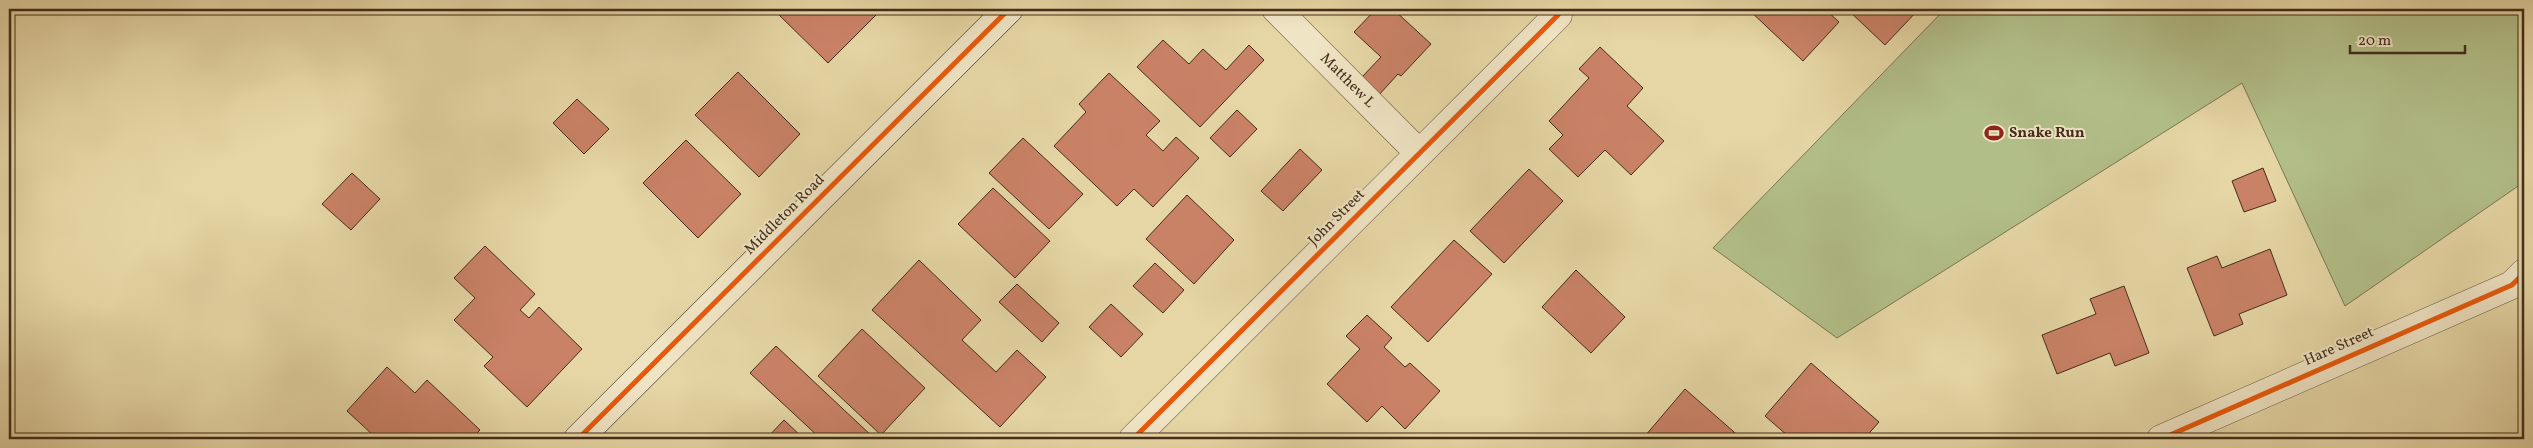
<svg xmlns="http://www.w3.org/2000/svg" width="2533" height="448" font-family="Vollkorn,serif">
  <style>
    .green { fill: #b2be88; stroke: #7a7652 }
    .building { fill: #ca8267; stroke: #432d1b }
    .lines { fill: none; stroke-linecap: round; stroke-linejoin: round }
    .minor-casing { stroke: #6c573e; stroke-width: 29 }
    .secondary-casing { stroke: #432d1b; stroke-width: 29 }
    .minor { stroke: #efe4c4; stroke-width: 28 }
    .secondary { stroke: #efe4c4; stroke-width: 28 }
    .cycleway-casing { stroke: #efe4c4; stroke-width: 8 }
    .cycleway { stroke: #e8590c; stroke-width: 5 }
    .labels { text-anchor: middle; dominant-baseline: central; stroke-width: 4; stroke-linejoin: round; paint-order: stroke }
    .street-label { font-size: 15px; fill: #432d1b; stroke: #efe4c4 }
    .poi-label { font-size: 15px; font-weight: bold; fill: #432d1b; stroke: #efe4c4; text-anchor: start }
  </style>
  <rect width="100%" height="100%" fill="#e6d6a5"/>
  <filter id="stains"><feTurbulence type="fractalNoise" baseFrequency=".004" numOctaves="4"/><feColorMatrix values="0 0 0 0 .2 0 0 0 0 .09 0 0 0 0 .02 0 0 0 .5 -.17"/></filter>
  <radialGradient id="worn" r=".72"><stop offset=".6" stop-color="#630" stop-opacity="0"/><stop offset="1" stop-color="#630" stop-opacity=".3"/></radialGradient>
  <path class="green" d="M1945,9H2524V182L2345,306L2242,83L1837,338L1713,248Z"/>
  <path class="building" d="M773,9H882L828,63Z
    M1376,9H1393L1431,44L1401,76L1398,74L1378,96L1360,79L1381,57L1354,32Z
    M1475,9H1486L1481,14Z
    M1748,9H1825L1839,22L1803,61Z
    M1847,9H1919L1885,45Z
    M1163,40L1189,64L1203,49L1226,70L1249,45L1264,60L1200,127L1137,67Z
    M1600,47L1643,88L1627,106L1664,141L1631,175L1605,150L1578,177L1549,149L1563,135L1549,121L1589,78L1579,69Z
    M738,72L800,134L759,177L695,115Z
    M1109,73L1160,121L1146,135L1163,151L1176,137L1199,158L1153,207L1134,189L1117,206L1054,146L1086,112L1079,104Z
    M577,99L609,129L584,154L553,123Z
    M1237,110L1257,129L1230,157L1210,138Z
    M1023,138L1083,194L1049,229L989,173Z
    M686,140L741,194L698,238L643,183Z
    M1300,149L1322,170L1283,211L1261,191Z
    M2263,168L2276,201L2244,212L2232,181Z
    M1529,169L1563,201L1504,263L1470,231Z
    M352,173L380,199L351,230L322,204Z
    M993,188L1050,241L1015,278L958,224Z
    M1187,195L1234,240L1194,284L1146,239Z
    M1454,240L1492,274L1428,342L1391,307Z
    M485,246L535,294L520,310L529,318L539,307L582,349L527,407L484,366L493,357L454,320L475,298L454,278Z
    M2270,249L2287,295L2239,314L2243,324L2214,336L2187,268L2217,256L2222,268Z
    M919,260L981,320L962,340L996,372L1017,350L1046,377L1000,427L872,310Z
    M1155,263L1184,290L1163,313L1133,286Z
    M1576,270L1625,317L1591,353L1542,307Z
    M1017,284L1059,323L1042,342L999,302Z
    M2124,286L2149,353L2115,366L2110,353L2057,374L2042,335L2096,314L2090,299Z
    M1111,304L1143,334L1121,357L1089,327Z
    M1367,315L1392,338L1384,347L1405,367L1410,363L1440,391L1405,429L1382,406L1367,422L1327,384L1360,349L1346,336Z
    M862,329L925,388L881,435L818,376Z
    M776,346L875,439H821L750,373Z
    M1811,363L1879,422L1864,439H1786L1788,436L1765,416Z
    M387,367L415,393L427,380L480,430L471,439H371L374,436L347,411Z
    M1685,389L1742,439H1649L1645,436Z
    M784,420L804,439H766Z
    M339,434L345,439H334Z"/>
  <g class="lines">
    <g class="minor-casing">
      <path id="minor" d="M1276,9L1419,153
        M1133,439L1558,15
        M2161,439L2512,285L2524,273"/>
    </g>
    <g class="secondary-casing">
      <path id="secondary" d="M578,439L1009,9"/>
    </g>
    <use href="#minor" class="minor"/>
    <use href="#secondary" class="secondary"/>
    <g class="cycleway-casing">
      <path id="cycleway" d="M578,439L1009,9
        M1133,439L1558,15
        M2161,439L2512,285L2524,273"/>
    </g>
    <use href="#cycleway" class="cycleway"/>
  </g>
  <defs>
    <g id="stadium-bare" transform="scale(1.5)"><path d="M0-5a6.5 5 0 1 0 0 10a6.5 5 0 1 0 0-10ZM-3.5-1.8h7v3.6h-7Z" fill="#8f2418" stroke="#efe4c4" stroke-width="2.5" paint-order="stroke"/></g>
  </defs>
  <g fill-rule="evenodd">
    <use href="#stadium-bare" x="1994" y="133"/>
  </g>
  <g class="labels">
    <g class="street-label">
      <text transform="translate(1347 81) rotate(45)">Matthew L</text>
      <text transform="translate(785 215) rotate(-45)">Middleton Road</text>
      <text transform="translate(1337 218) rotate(-45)">John Street</text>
      <text transform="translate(2339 347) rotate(-24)">Hare Street</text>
    </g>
    <g class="poi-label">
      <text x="2009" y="133">Snake Run</text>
    </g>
  </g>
  <rect width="2533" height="448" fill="none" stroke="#e6d6a5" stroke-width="30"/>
  <rect x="10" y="10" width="2513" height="428" fill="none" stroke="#432d1b" stroke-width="2.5"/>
  <rect x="15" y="15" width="2503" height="418" fill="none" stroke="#432d1b"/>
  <path d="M2350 45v8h115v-8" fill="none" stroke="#432d1b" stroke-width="2.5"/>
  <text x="2358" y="45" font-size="15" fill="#432d1b" stroke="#efe4c4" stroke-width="4" paint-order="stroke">20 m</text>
  <rect width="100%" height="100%" filter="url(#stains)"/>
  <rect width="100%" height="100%" fill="url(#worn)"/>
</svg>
